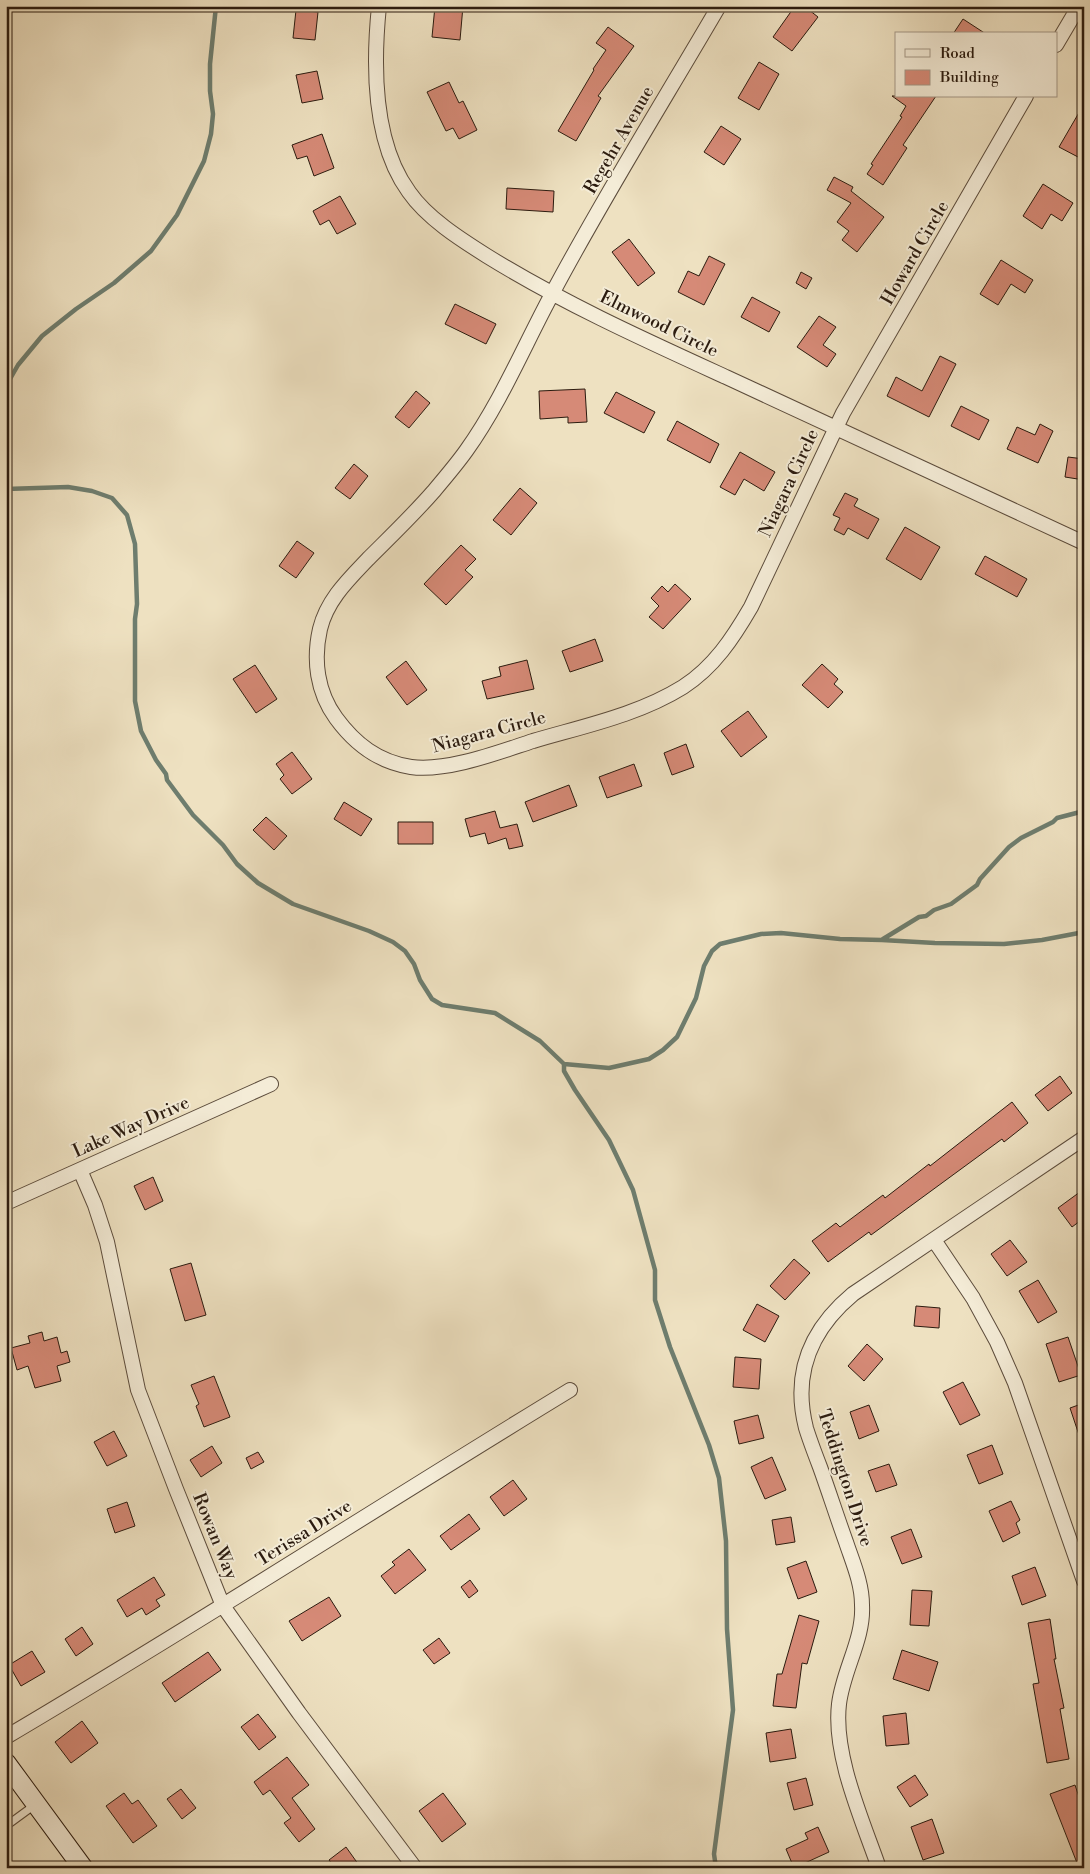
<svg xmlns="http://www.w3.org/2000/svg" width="1090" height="1874" font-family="'Libre Bodoni',serif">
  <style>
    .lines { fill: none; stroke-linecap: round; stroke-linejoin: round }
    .stream { stroke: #6e7d6e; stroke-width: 4.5 }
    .building { fill: #d68a77; stroke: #2b1b0f }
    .lane-casing { stroke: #5c4c3c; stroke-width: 9 }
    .street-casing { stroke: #5c4c3c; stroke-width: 16 }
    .secondary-casing { stroke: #2b1b0f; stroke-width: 21 }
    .lane { stroke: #f4ecd7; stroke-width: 7 }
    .street { stroke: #f4ecd7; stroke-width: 14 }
    .secondary { stroke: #f4ecd7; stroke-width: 19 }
    .labels { text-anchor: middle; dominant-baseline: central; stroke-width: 4; stroke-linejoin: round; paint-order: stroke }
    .street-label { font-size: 18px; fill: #2b1b0f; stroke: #f4ecd7 }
  </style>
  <rect width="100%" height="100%" fill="#eee1c1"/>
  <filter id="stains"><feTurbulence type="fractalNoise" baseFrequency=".004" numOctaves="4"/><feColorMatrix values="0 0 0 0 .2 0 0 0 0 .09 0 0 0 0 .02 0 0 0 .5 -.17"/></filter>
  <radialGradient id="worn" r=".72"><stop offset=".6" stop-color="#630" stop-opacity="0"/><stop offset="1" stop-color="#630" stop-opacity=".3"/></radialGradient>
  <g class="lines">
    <path class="stream" d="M6,386L18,365L42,336L76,309L114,283L151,251L177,215L204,161L211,134L213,114L210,91V64L216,6
      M6,489L68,487L92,491L112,498L127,515L135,544L137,604L135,619V701L141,731L156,760L166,774L167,780L193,815L223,845L237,864L258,883L293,904L369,931L393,942L405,951L414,964L420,980L432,999L442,1005L495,1013L540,1041L564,1064L609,1068L649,1059L663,1050L677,1037L696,998L704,966L712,951L720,944L761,934L781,933L840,939L882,940L935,943L1004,944L1042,940L1084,932
      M883,939L919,917L926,916L934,910L951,904L977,885L980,879L1009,847L1021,838L1053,822L1057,818L1084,811
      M564,1064V1071L575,1090L609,1140L633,1190L655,1270V1300L670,1347L709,1445L719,1478L726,1541L727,1629L733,1710L714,1854L716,1868"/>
  </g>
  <path class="building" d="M435,6H463L460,40L432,37Z
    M795,6H804L818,17L792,51L773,37Z
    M296,10L318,12L315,40L293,38Z
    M963,19L986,34H953Z
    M608,27L634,46L598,96L601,98L576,141L558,131L594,70L593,69L606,50L596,43Z
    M759,62L779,74L759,110L738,98Z
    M317,71L323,99L302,103L296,75Z
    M449,82L459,103L463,101L477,130L459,139L453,128L446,131L427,92Z
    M892,96H936L903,145L907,148L883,185L867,174L873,165L871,164L902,117L900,116L906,106Z
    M1084,104V148L1078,157L1059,147Z
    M721,126L741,139L724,165L704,152Z
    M322,134L334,168L314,176L307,156L297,159L292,145Z
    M834,177L853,187L851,191L884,217L857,252L842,240L849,231L837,222L851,203L827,190Z
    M1043,184L1073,203L1062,221L1051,214L1042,229L1023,216Z
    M507,188L554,191L553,212L506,209Z
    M340,196L356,224L337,234L329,220L320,225L313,211Z
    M629,239L655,273L638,286L612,252Z
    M709,256L725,264L704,305L678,292L688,271L699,276Z
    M1001,260L1033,280L1025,293L1011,284L998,305L980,294Z
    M801,272L812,278L806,289L796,283Z
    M752,297L780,312L769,332L741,317Z
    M455,304L496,324L486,344L445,324Z
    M819,316L836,327L823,345L836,354L827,367L797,347Z
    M940,356L956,364L929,417L887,396L896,377L922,391Z
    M585,389L587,422L568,423V417L540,419L539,391Z
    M416,391L430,403L409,428L395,417Z
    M616,392L655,412L644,433L604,413Z
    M961,406L989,420L979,440L951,426Z
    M677,421L719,444L710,463L667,440Z
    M1040,424L1053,431L1038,463L1007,449L1017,427L1035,435Z
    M740,452L775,472L764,491L744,479L735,495L720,487Z
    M1068,457L1084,459V480L1065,477Z
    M354,464L368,476L350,499L335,488Z
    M520,488L537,503L511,535L493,520Z
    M845,493L858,499L854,506L879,519L868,539L848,528L844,535L834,530L840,518L833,515Z
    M905,527L940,547L921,580L886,559Z
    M297,541L314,553L296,578L279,566Z
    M461,545L476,559L465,570L473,577L446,605L424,584Z
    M985,556L1027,579L1017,597L975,574Z
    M675,584L691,599L663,629L649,617L659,606L651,598L662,586L668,592Z
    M595,639L603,661L570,672L562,651Z
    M527,660L534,689L487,699L482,681L501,676L499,667Z
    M406,661L427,690L407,705L386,677Z
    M822,664L838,679L834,684L843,692L828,708L802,685Z
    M255,665L277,699L256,713L233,679Z
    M748,711L767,737L741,757L721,731Z
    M686,744L694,767L672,775L664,753Z
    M292,752L312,779L292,794L280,779L284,775L276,764Z
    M634,764L642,786L607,798L599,777Z
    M569,785L577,806L533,822L525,802Z
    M344,802L372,819L361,836L334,819Z
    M495,811L500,828L517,824L523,846L509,849L506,838L488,844L485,833L470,837L465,819Z
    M266,817L287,836L274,850L253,830Z
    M398,822H433V844H398Z
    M1060,1076L1072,1093L1048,1111L1035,1095Z
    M1012,1102L1028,1123L1004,1142L1002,1139L871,1235L869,1232L828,1262L812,1241L836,1223L840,1227L883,1195L885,1198L929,1164L930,1166Z
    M153,1177L163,1201L145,1210L134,1186Z
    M1084,1189V1218L1072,1227L1058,1208Z
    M1010,1240L1027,1262L1007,1276L991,1254Z
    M794,1259L810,1273L785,1300L770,1286Z
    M191,1263L206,1315L185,1321L170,1269Z
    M1038,1280L1057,1312L1038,1323L1019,1291Z
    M757,1304L779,1316L765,1342L743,1330Z
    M916,1306L940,1308L939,1328L914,1326Z
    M42,1332L44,1341L57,1337L61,1353L67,1351L70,1362L57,1366L61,1381L35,1388L28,1366L17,1370L11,1348L30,1343L28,1336Z
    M1068,1337L1081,1375L1059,1382L1046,1344Z
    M867,1344L883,1359L864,1381L848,1366Z
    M735,1357L761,1359L759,1389L733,1387Z
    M214,1376L230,1417L204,1427L196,1406L199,1404L191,1385Z
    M963,1382L980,1415L960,1425L943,1392Z
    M1084,1403V1443L1082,1444L1070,1408Z
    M869,1405L879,1431L859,1439L850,1412Z
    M758,1415L764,1438L739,1444L734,1421Z
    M114,1431L127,1456L107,1466L94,1442Z
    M992,1445L1003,1474L979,1484L967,1455Z
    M212,1446L222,1463L201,1477L190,1460Z
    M258,1452L264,1462L251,1469L246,1458Z
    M772,1457L786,1490L765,1499L751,1467Z
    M889,1464L897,1485L876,1492L868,1471Z
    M513,1480L527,1499L504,1516L490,1497Z
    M1011,1501L1020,1520L1016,1523L1020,1533L1003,1542L989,1511Z
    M127,1502L135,1526L115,1533L107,1509Z
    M469,1514L480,1529L451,1550L440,1536Z
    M791,1517L795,1542L776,1545L772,1520Z
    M911,1529L922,1557L902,1564L891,1537Z
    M409,1549L426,1570L395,1594L381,1576L395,1565L392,1562Z
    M806,1561L817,1592L798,1599L787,1568Z
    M1035,1567L1046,1596L1022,1605L1012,1576Z
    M154,1577L165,1595L156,1600L160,1606L146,1615L142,1608L127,1617L117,1600Z
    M470,1580L478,1591L469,1598L461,1587Z
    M912,1590L932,1591L929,1626L910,1625Z
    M329,1597L341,1616L302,1641L289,1621Z
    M799,1615L819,1621L807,1664L802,1663L796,1708L773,1706L777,1674H782Z
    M1050,1619L1056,1659H1054L1064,1708L1060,1709L1069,1759L1047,1763L1033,1684L1039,1683L1028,1623Z
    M82,1627L93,1644L76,1656L65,1639Z
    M439,1638L450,1653L434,1664L423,1650Z
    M902,1650L938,1662L929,1691L893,1679Z
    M32,1651L45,1672L21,1686L9,1665Z
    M208,1652L221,1670L175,1702L162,1683Z
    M906,1713L909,1744L886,1746L883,1716Z
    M258,1714L276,1737L259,1750L241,1727Z
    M82,1721L98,1743L71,1763L55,1742Z
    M791,1729L796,1758L770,1762L766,1733Z
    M287,1757L309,1785L292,1798L315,1829L299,1842L284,1823L291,1818L270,1790L263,1795L254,1782Z
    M915,1775L928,1795L910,1807L897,1787Z
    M806,1778L813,1805L794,1810L787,1783Z
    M1075,1785L1084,1812V1868H1079L1050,1794Z
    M181,1789L196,1808L182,1819L167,1799Z
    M124,1793L132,1804L138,1800L157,1826L133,1843L106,1806Z
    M443,1793L466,1824L442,1842L419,1811Z
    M932,1819L944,1853L923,1860L911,1827Z
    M818,1827L829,1852L794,1868L786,1849L808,1839L805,1833Z
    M346,1847L361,1868H335L329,1860Z"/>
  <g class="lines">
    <g class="lane-casing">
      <path id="lane" d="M6,1826L36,1804"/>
    </g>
    <g class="street-casing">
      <path id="street" d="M379,6C373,65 373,143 409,192C427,218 460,239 487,256C563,303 645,340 726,377C846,432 964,488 1084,543
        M719,6C663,102 604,196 552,294C524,346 501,402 466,451C456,465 444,479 433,492C413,515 390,537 368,559C348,580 327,600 320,629C313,660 317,692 336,718C355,744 378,762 411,767C447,772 499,752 533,741C584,726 638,715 683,687C714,667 733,638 751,607L843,413L1026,96
        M1056,45L1079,6
        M80,1170L95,1205L107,1242L138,1390L176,1489L223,1606L299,1713L415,1868
        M6,1203L271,1084
        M934,1240L973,1298L997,1342L1015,1383L1084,1581
        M6,1737C196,1625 381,1505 570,1390
        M879,1868C862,1819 833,1755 839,1704C843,1670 864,1639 862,1605C862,1583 853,1563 846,1542C837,1517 829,1492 820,1467C815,1454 810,1441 806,1428C792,1373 811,1329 853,1294L1084,1138"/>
    </g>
    <g class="secondary-casing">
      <path id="secondary" d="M6,1763L83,1868"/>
    </g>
    <use href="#lane" class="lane"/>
    <use href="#street" class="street"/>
    <use href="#secondary" class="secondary"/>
  </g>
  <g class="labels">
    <g class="street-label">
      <text transform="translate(619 140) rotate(-60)">Regehr Avenue</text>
      <text transform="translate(915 253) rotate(-60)">Howard Circle</text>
      <text transform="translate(659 324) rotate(26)">Elmwood Circle</text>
      <text transform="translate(789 483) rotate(-65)">Niagara Circle</text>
      <text transform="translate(489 732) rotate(-15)">Niagara Circle</text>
      <text transform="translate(131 1127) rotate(-24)">Lake Way Drive</text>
      <text transform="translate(845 1478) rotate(72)">Teddington Drive</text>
      <text transform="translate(304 1533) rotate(-32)">Terissa Drive</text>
      <text transform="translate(215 1536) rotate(68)">Rowan Way</text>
    </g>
  </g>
  <rect width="1090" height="1874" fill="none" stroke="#eee1c1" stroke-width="25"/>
  <rect x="8" y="8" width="1075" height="1859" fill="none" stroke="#2b1b0f" stroke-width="2.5"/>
  <rect x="12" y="12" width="1065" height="1849" fill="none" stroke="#2b1b0f"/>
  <rect x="895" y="32" width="162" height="65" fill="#f4ecd7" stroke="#a49887"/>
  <rect x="905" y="49" width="25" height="8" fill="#f4ecd7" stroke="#a49887"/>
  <text x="940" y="58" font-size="15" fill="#2b1b0f">Road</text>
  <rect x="905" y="70" width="25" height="15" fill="#d68a77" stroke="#a49887"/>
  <text x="940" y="82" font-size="15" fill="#2b1b0f">Building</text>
  <rect width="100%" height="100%" filter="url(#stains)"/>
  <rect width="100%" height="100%" fill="url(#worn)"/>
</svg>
